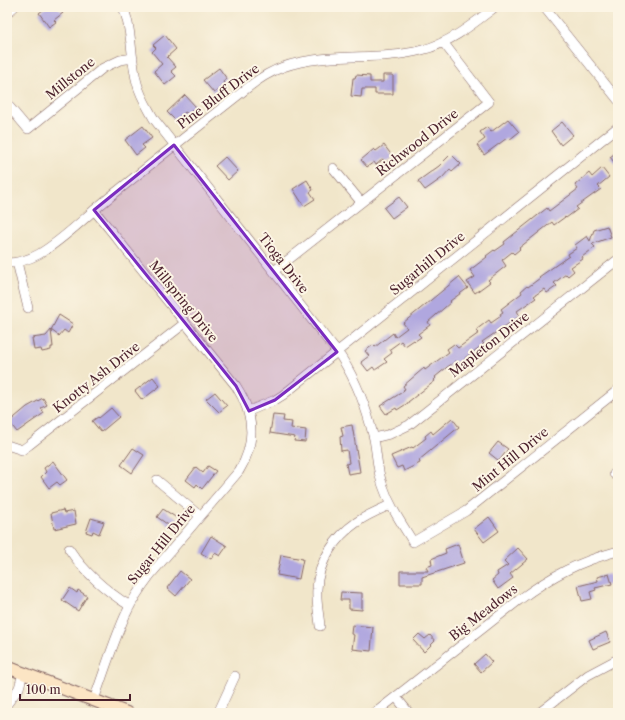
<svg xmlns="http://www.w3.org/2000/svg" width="625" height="720" font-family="'Libre Caslon Text',serif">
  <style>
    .building { fill: #b0a7df }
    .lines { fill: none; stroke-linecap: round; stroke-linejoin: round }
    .street-casing { stroke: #846563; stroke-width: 10 }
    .secondary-casing { stroke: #846563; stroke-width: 14 }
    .street { stroke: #fff; stroke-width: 9 }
    .secondary { stroke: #fce5c4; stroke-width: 12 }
    .marked { fill: #7b2cbf; fill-opacity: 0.2; stroke: #7b2cbf; stroke-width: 3; stroke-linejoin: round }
    .labels { text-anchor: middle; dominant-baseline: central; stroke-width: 4; stroke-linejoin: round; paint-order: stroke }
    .street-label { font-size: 13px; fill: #4a1f2b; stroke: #fcf5e5 }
  </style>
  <rect width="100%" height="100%" fill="#fcf5e5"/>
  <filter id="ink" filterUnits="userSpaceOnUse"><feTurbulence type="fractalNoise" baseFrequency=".025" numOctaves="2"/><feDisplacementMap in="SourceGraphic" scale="8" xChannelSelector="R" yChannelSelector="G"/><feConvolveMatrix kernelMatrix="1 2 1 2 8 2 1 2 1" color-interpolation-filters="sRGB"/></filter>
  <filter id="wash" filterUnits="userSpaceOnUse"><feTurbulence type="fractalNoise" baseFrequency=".012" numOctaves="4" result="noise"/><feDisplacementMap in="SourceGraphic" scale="16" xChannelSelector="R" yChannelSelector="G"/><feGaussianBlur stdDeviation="0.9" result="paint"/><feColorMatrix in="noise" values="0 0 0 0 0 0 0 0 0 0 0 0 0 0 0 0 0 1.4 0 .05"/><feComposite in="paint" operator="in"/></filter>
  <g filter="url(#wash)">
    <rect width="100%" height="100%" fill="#f1e6ca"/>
    <g id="blocks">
      <path class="building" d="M47,7H58L63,13L54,20L56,22L49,27L39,13Z
        M165,35L176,49L167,57L176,67L171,71L176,76L165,85L154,71L162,64L152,52L156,48L153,45Z
        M219,68L227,79L223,82L225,85L214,93L203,80Z
        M356,75L370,76V82H383V75H393V94H375V89H362L361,97L351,96L353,78H355Z
        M185,95L196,107L188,114L185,112L176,121L167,112Z
        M508,119L519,132L509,140L507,138L484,155L477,145L485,139L480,132L487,127L491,132Z
        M562,122L573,135L561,145L551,131Z
        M143,126L152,138L142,145L145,148L136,155L125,140Z
        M384,145L393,157L386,163L383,159L376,165L374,162L367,167L361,160L374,149L376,151Z
        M618,151V167L610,157Z
        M451,154L461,164L452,172L450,169L442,178L425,190L418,181L439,166Z
        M225,157L238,171L228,180L215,166Z
        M602,168L609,177L598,186L601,189L576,207L578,209L566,218L565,217L554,225L552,222L519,248L520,249L514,254L512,252L502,260L506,266L488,280L490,282L475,293L467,282L475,277L470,270L487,257L486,256L494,250L495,251L505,244L504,242L547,208L549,211L578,189L575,185L589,173L592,177Z
        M307,180L313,190L310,192L315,199L304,206L293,189Z
        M399,197L407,207L392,218L384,208Z
        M607,226L611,237L592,244L595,247L582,257L583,259L571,267L574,271L568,276L566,274L554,283L557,286L547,293L544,289L534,296L536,298L517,311L520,316L482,342L484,344L465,358L466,359L459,364L456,361L446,368L435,377L436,378L434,380L435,381L408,402V403L397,410L396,408L386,414L380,406L404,391L403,390L405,389L403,386L424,368L425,370L449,352L447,349L454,344L458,348L479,333L476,330L489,320L491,323L501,316L500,314L503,312L501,309L522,293L521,291L527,286L528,287L540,278L539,277L569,256L568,254L577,248L575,245L587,236L590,241L594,230Z
        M459,277L468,288L450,301L451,302L428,322L430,325L418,334L421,337L415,341L414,340L405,346L401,341L390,349L392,353L384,359L387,362L375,370L373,367L368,371L361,362L369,356L365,351L373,345L375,347L393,333L395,337L407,328L403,323Z
        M59,315L73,324L68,333L64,330L59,336L51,330Z
        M51,330L53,347H51V350L42,352L41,349L34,350L32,338L46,336Z
        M153,377L160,386L142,400L135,391Z
        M215,392L227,406L219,412L206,399Z
        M43,398L47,405L41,408L44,413L17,432L9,422L27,407Z
        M111,408L119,417L101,432L92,421L98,417L99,418Z
        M273,415L284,416L283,421L292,422L291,428L306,430L305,442L294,441L295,437L270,433Z
        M452,418L459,427L419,460L420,463L404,471L402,466L397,468L391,456L412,447L413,448L426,438L425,436L431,431L433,434Z
        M352,425L360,472L348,474L346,464L349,463L347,450L341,451L340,437L343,436L341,427Z
        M498,442L508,449L499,461L489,453Z
        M133,448L144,455L132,473L121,465Z
        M53,461L67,480L60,485L57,482L49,488L41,477L46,472L44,468Z
        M208,466L216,471L202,489L197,484L195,487L186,480L196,467L203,473Z
        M163,509L180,520L174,529L157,517Z
        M63,510L64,513L74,511L76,524L54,529L51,513Z
        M489,517L499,531L484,542L474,529Z
        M91,518L104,522L99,534L93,531L92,534L86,532Z
        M211,536L227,546L220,556L215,553L211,559L201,553Z
        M458,544L464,563L422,577V584H400V571H428L426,567L432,565L431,559L446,553L445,549Z
        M518,548L528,559L510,574L513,578L498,589L492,580L498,575L497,572L508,565L504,561Z
        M281,555L303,559L299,579L277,575Z
        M180,571L190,579L176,596L167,588Z
        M609,574L612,584L595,588L596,590L590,592L592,599L582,601L578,586L598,581L597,577Z
        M70,588L77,593L78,590L87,596L78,611L62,600Z
        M341,592L362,593V610L349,609V600H340Z
        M352,625L373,627L371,651L352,649L354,635L351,634Z
        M606,632L610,642L593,649L589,640Z
        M419,634L425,639L430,635L435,641L424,652L413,640Z
        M485,654L492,662L481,672L474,664Z"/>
    </g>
  </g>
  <g filter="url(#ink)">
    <use href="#blocks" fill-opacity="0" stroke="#846563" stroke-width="1"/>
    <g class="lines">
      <g class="street-casing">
        <path id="street" d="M123,7C133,31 130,58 137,83C140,96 148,108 154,119L341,357C357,382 367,409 374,439C377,454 377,471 383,486C390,507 402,524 413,542L466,511L618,390
          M544,7L618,100
          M7,13L14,7
          M7,104L28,129L103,68L120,60L133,58
          M333,168L361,202
          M17,262L28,308
          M7,263C18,263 30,259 39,254C63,240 84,218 105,201C152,163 199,126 246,89C257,80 269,72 283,67C328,51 377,62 422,50C450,43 473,24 495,7
          M274,271L489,102L443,42
          M249,411L275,400L283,395L618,127
          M374,438L390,434L409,425L616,261L618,263
          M7,445L22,450L29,445L185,323
          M614,474L618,477
          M157,480L200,516
          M69,549C85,573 106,591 130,606
          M320,626C319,614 316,602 317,589C318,562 335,537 357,522C367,515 379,510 390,505
          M396,697L409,713
          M94,700C104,672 113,643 125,616C132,600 141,587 151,574L239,471C257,442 254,414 236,386L94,210
          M7,704L19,688L23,673
          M218,713L235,676
          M375,713L519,600C553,575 578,562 618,551
          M539,713L588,675L618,659"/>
      </g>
      <g class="secondary-casing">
        <path id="secondary" d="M7,667L127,713"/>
      </g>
      <use href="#street" class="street"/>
      <use href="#secondary" class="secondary"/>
    </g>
  </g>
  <path class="marked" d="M174,145L337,352L275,400L249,411L236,386L94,210Z"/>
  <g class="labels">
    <g class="street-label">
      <text transform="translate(70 78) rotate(-39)">Millstone</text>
      <text transform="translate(218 96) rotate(-37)">Pine Bluff Drive</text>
      <text transform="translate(417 142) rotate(-38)">Richwood Drive</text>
      <text transform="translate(284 263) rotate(52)">Tioga Drive</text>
      <text transform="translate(427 263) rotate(-39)">Sugarhill Drive</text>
      <text transform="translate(184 301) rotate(51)">Millspring Drive</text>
      <text transform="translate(489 344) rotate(-38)">Mapleton Drive</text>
      <text transform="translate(96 377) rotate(-38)">Knotty Ash Drive</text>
      <text transform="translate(510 459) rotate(-39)">Mint Hill Drive</text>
      <text transform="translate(161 544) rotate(-51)">Sugar Hill Drive</text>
      <text transform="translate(483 612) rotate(-38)">Big Meadows</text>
    </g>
  </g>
  <rect width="625" height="720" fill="none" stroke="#fcf5e5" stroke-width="24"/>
  <path d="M20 694v6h110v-6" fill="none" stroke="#4a1f2b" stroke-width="2"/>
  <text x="26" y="694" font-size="12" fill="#4a1f2b" stroke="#fcf5e5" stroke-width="3" paint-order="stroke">100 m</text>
</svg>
